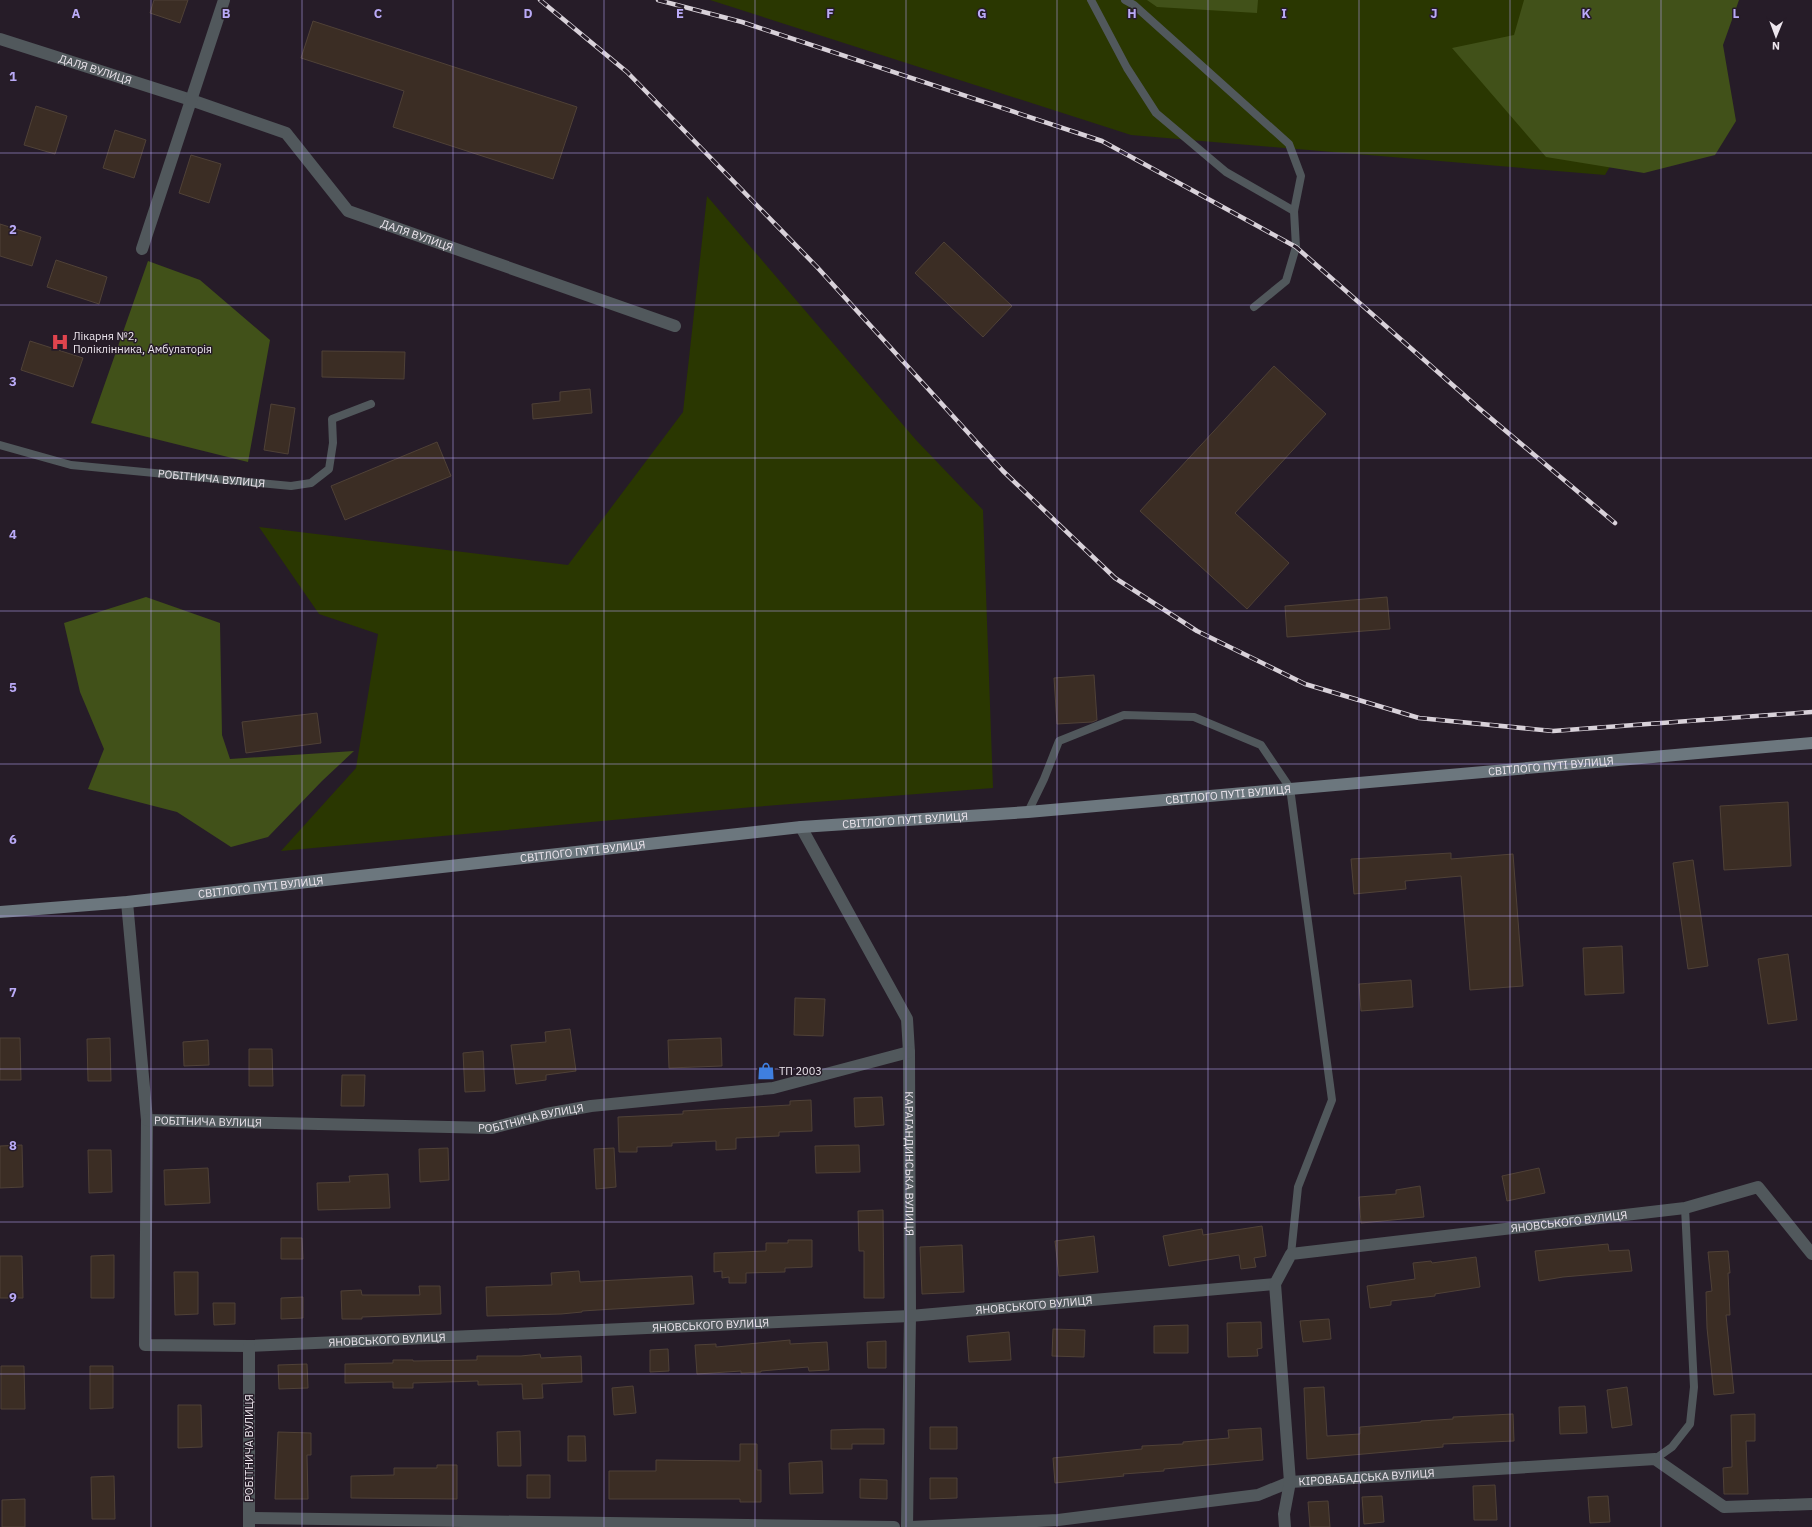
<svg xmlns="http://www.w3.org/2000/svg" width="1812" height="1527" font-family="'IBM Plex Sans',sans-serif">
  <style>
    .green { fill: #2a3701 }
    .forest { fill: #415119 }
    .building { fill: #3b2d24; stroke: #4f4137 }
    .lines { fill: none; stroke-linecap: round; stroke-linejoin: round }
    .lane { stroke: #51585c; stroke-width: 8 }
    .street { stroke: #51585c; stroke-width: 12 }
    .secondary { stroke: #6c777e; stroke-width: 12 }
    .rail-casing { stroke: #d8d1d9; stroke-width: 4.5 }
    .rail { stroke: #261c28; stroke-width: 3; stroke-dasharray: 9; stroke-linecap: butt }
    .grid { fill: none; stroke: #baaaf7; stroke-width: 1; stroke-opacity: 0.55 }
    .labels { text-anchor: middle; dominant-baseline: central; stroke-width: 3; stroke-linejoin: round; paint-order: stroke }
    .street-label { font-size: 11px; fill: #ede6ee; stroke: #261c28 }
    .poi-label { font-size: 11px; fill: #ede6ee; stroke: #261c28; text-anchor: start }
    .grid-label { font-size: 13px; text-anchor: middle; font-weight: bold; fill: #baaaf7; stroke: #261c28; stroke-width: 3; stroke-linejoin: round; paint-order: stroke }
  </style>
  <rect width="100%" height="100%" fill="#261c28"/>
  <path class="green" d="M710,0H1706L1605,175L1131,135Z
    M707,196L916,440L983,510L993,788L753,807L281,851L356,768L378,634L319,614L259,527L568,565L683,412Z"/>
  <path class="forest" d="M1147,0H1258L1257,13L1157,7Z
    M1524,0H1739L1723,45L1736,121L1715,155L1644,173L1546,157L1452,48L1514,35Z
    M148,261L200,280L270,340L248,462L91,423Z
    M146,597L220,623L222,735L230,759L354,751L322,781L268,837L231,847L177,812L88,789L104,749L80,692L64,623Z"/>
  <path class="building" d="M154,0H188L180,23L150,13Z
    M313,21L577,107L553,179L393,127L404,91L301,58Z
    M36,106L67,116L55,154L24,145Z
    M115,130L146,140L134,178L103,168Z
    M191,155L221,164L209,203L179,193Z
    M0,224L41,237L32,266L0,256Z
    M944,242L1012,306L983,337L915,273Z
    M56,260L107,277L99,304L47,287Z
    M30,341L83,358L73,387L21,370Z
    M322,351L405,352L404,379L322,377Z
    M1274,366L1326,414L1235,513L1289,563L1247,609L1140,511Z
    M590,389L592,413L533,419L532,404L560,401V392Z
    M271,404L295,408L288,454L264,450Z
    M437,442L451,476L345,520L331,486Z
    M1387,597L1390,629L1287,637L1285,606Z
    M1094,675L1097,720L1092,722L1057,724L1054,678Z
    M317,713L321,743L246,753L242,722Z
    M1788,802L1791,866L1724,870L1720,806Z
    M1451,853V859L1513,854L1523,986L1470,990L1461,876L1405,881L1406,889L1354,894L1351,859Z
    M1693,860L1708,966L1688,969L1673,863Z
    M1622,946L1624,993L1585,995L1583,948Z
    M1788,954L1797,1020L1768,1024L1758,959Z
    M1411,980L1413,1007L1361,1011L1359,984Z
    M795,998L825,999L823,1036L794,1035Z
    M570,1029L576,1071L546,1075V1080L516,1084L511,1045L546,1042L545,1032Z
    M0,1038H20L21,1080H0Z
    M110,1038L111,1081H88L87,1039Z
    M721,1038L722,1066L669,1068L668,1040Z
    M208,1040L209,1065L184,1066L183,1042Z
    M249,1049H272L273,1086H249Z
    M483,1051L485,1091L465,1092L463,1053Z
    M342,1075H365L364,1106H341Z
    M882,1097L884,1125L855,1127L854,1098Z
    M811,1100L812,1131L779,1132V1136L736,1138V1149L716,1150V1141L672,1143V1146L637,1147V1152H619L618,1117L683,1114V1111L790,1105V1101Z
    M22,1145L23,1187L0,1188V1146Z
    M859,1145L860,1172L816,1173L815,1146Z
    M448,1148L449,1180L420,1182L419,1149Z
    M614,1148L616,1187L596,1189L594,1149Z
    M88,1150H111L112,1192L89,1193Z
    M208,1168L210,1203L165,1205L164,1170Z
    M1539,1168L1545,1193L1507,1201L1502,1176Z
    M388,1174L390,1208L318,1210L317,1183L350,1182L349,1176Z
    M1420,1186L1424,1217L1361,1223L1359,1197L1396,1194V1190Z
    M883,1210L884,1298H864V1251H859L858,1211Z
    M1262,1226L1266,1256L1254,1258L1256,1267L1241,1269L1239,1255L1169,1266L1163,1236L1202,1229L1203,1235Z
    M1094,1236L1098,1272L1059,1276L1055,1241Z
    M281,1238H302L303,1259H281Z
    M788,1240H812V1267L785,1268V1272L746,1273V1283H729V1277L722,1278V1271L714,1272V1253L766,1251V1243H788Z
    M1608,1244L1609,1251L1629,1250L1632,1271L1563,1277L1539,1281L1535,1251Z
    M962,1245L964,1292L922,1294L920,1247Z
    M1728,1251L1730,1273H1728L1730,1315H1726L1734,1393L1714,1395L1707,1328L1706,1292L1712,1291L1708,1252Z
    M114,1255V1298H91V1256Z
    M0,1256H22L23,1298H0Z
    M1476,1257L1480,1287L1435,1294V1296L1391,1301V1305L1370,1308L1367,1286L1415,1279L1413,1263L1431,1261L1432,1263Z
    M579,1271L580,1282L692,1276L694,1304L582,1311V1312L561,1314L487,1316L486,1287L552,1285L551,1273Z
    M174,1272H198V1314L175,1315Z
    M419,1286H440L441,1314L362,1317V1319H342L341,1291L361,1290L362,1295H420Z
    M303,1297V1318L281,1319V1298Z
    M213,1303H235V1324L214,1325Z
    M1329,1319L1331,1339L1303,1342L1300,1321Z
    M1261,1322L1262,1348L1257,1349L1258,1356L1228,1357L1227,1323Z
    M1188,1325V1353H1154V1326Z
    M1053,1329L1085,1330L1084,1357L1052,1356Z
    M1009,1332L1011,1360L969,1362L967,1336Z
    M790,1340V1344L827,1342L829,1370L809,1371L808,1367L761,1371V1372L741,1373V1371L697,1374L695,1345L716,1344V1347Z
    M886,1341V1368H868L867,1342Z
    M668,1349L669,1371L650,1372V1350Z
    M540,1354L541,1358L581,1356L582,1382L542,1384L543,1398L523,1399L522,1384L478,1385V1381L413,1383V1388H393V1382L345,1383V1364L393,1363V1360H413V1361L477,1360V1356H521Z
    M307,1364L308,1388L279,1389L278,1365Z
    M1,1366H24L25,1409H1Z
    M90,1366H113V1408L90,1409Z
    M633,1386L636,1413L614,1415L612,1388Z
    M1324,1387L1327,1436L1360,1434V1427L1421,1422V1421L1453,1419V1417L1513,1414L1514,1441L1443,1444V1447L1307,1459L1304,1388Z
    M1627,1387L1632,1425L1612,1428L1607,1390Z
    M178,1405H201L202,1447L178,1448Z
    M1585,1406L1587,1433L1560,1434L1559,1407Z
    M1755,1414V1441H1746L1748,1494H1724L1723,1468L1732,1467L1731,1415Z
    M930,1427H957V1449H930Z
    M1261,1428L1263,1460L1164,1469V1471L1123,1474L1124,1476L1055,1483L1053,1458L1142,1449V1446L1183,1444V1442L1229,1438L1228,1430Z
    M862,1429H884V1444H852V1449H831V1430Z
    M520,1431L521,1466H498L497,1432Z
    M278,1432L311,1433V1455H307L308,1499H275Z
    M568,1436H585L586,1461H568Z
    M740,1444H757V1470H761V1502H740V1499H609V1471H656V1460L740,1461Z
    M822,1461L823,1493L790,1494L789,1463Z
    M437,1465H457V1499L351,1498V1476L394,1475V1468H437Z
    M527,1475H550V1498H527Z
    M114,1476L115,1519H92L91,1477Z
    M930,1478H957V1498L930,1499Z
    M860,1479L887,1480V1499L860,1498Z
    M1495,1485L1497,1520H1474L1473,1486Z
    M1382,1496L1384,1522L1364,1524L1362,1497Z
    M1608,1496L1610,1522L1590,1523L1588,1497Z
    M25,1499V1527H2V1500Z
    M1328,1501L1330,1527H1310L1308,1502Z"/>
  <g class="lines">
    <g class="lane">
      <path d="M1091,0L1127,68L1156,113L1226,172L1294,211"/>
      <path d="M1125,0L1134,5L1289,144L1301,176L1294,211L1296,247L1286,281L1254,307"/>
      <path id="s1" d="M0,445L71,465L291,486L311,483L329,469L333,443L332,419L371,404"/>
      <path d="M1028,812L1044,779L1059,741L1124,715L1194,717L1261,745L1290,788L1332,1100L1298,1187L1291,1254"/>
      <path d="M1655,1459L1672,1447L1690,1424L1694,1387L1685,1208"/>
    </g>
    <g class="street">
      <path id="s2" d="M0,39L191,100L286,133L348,211L675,326"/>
      <path d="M142,249L224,0"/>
      <path id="s3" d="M801,827L907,1019L909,1052L910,1316L907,1527"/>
      <path id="s4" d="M127,902L147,1120L145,1345L249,1346L910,1316L1275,1284"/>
      <path id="s5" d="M147,1120L492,1128L546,1114L591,1106L773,1088L909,1052"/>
      <path d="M249,1518L894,1527"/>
      <path d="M249,1527V1346"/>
      <path id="s6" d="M911,1527L1058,1520L1258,1495L1290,1482L1655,1459L1724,1507L1812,1504"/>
      <path id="s7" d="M1285,1527L1284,1514L1290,1482L1275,1284L1291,1254L1685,1208L1758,1187L1812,1254"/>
    </g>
    <path class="secondary" id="s8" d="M0,912L127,902L801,827L1028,812L1812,743"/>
    <g class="rail-casing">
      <path id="rail" d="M540,0L627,72L817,267L1003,471L1115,578L1197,631L1305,684L1419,718L1553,731L1812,712
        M658,0L742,22L1102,141L1296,247L1481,410L1615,523"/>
    </g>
    <use href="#rail" class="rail"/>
  </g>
  <path class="grid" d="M151,0V1527M302,0V1527M453,0V1527M604,0V1527M755,0V1527M906,0V1527M1057,0V1527M1208,0V1527M1359,0V1527M1510,0V1527M1661,0V1527M0,153H1812M0,305H1812M0,458H1812M0,611H1812M0,764H1812M0,916H1812M0,1069H1812M0,1222H1812M0,1374H1812"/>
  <defs>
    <g id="hospital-bare" transform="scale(1.38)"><path d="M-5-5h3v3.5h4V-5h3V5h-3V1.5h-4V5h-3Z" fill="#e0444e" stroke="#261c28" stroke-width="2.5" paint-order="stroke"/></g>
    <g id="shop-bare" transform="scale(1.38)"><path d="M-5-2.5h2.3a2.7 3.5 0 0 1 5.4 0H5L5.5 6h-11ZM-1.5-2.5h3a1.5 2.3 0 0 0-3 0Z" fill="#3f7fe0" stroke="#261c28" stroke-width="2.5" paint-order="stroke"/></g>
  </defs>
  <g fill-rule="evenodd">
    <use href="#hospital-bare" x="60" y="342"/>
    <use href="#shop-bare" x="766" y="1071"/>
  </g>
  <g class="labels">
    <g class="street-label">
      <text stroke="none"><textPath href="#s2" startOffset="100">ДАЛЯ ВУЛИЦЯ</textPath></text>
      <text stroke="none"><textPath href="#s2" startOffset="474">ДАЛЯ ВУЛИЦЯ</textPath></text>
      <text stroke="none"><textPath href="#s1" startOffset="215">РОБІТНИЧА ВУЛИЦЯ</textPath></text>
      <text stroke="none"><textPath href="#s8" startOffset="1558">СВІТЛОГО ПУТІ ВУЛИЦЯ</textPath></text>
      <text stroke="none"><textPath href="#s8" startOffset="1234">СВІТЛОГО ПУТІ ВУЛИЦЯ</textPath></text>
      <text stroke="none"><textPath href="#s8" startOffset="910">СВІТЛОГО ПУТІ ВУЛИЦЯ</textPath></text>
      <text stroke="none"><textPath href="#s8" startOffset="586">СВІТЛОГО ПУТІ ВУЛИЦЯ</textPath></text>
      <text stroke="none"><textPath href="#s8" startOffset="262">СВІТЛОГО ПУТІ ВУЛИЦЯ</textPath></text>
      <text stroke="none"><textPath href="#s5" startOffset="385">РОБІТНИЧА ВУЛИЦЯ</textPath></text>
      <text stroke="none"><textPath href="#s5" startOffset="61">РОБІТНИЧА ВУЛИЦЯ</textPath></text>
      <text stroke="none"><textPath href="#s3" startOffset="364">КАРАГАНДИНСЬКА ВУЛИЦЯ</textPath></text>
      <text stroke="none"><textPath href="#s7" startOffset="558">ЯНОВСЬКОГО ВУЛИЦЯ</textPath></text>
      <text stroke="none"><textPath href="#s4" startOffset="1334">ЯНОВСЬКОГО ВУЛИЦЯ</textPath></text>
      <text stroke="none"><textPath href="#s4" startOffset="1010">ЯНОВСЬКОГО ВУЛИЦЯ</textPath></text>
      <text stroke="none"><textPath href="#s4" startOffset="686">ЯНОВСЬКОГО ВУЛИЦЯ</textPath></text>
      <text transform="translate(249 1448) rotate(-90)">РОБІТНИЧА ВУЛИЦЯ</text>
      <text stroke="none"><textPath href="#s6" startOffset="460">КІРОВАБАДСЬКА ВУЛИЦЯ</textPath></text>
    </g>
    <g class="poi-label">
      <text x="73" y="336">Лікарня №2,<tspan x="73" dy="13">Поліклінника, Амбулаторія</tspan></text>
      <text x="779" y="1071">ТП 2003</text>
    </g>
  </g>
  <g class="grid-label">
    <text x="76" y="18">A</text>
    <text x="226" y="18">B</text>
    <text x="378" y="18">C</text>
    <text x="528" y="18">D</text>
    <text x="680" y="18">E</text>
    <text x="830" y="18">F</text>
    <text x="982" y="18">G</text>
    <text x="1132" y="18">H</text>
    <text x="1284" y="18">I</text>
    <text x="1434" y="18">J</text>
    <text x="1586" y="18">K</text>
    <text x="1736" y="18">L</text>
    <text x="13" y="81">1</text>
    <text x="13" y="234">2</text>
    <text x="13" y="386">3</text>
    <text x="13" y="539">4</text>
    <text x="13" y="692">5</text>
    <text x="13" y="844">6</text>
    <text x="13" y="997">7</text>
    <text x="13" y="1150">8</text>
    <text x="13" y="1302">9</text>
  </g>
  <g transform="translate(1776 36) rotate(181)" stroke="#261c28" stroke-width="3" paint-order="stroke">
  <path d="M0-3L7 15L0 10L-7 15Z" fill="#ede6ee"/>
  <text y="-6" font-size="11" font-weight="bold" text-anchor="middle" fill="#ede6ee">N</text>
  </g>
</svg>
